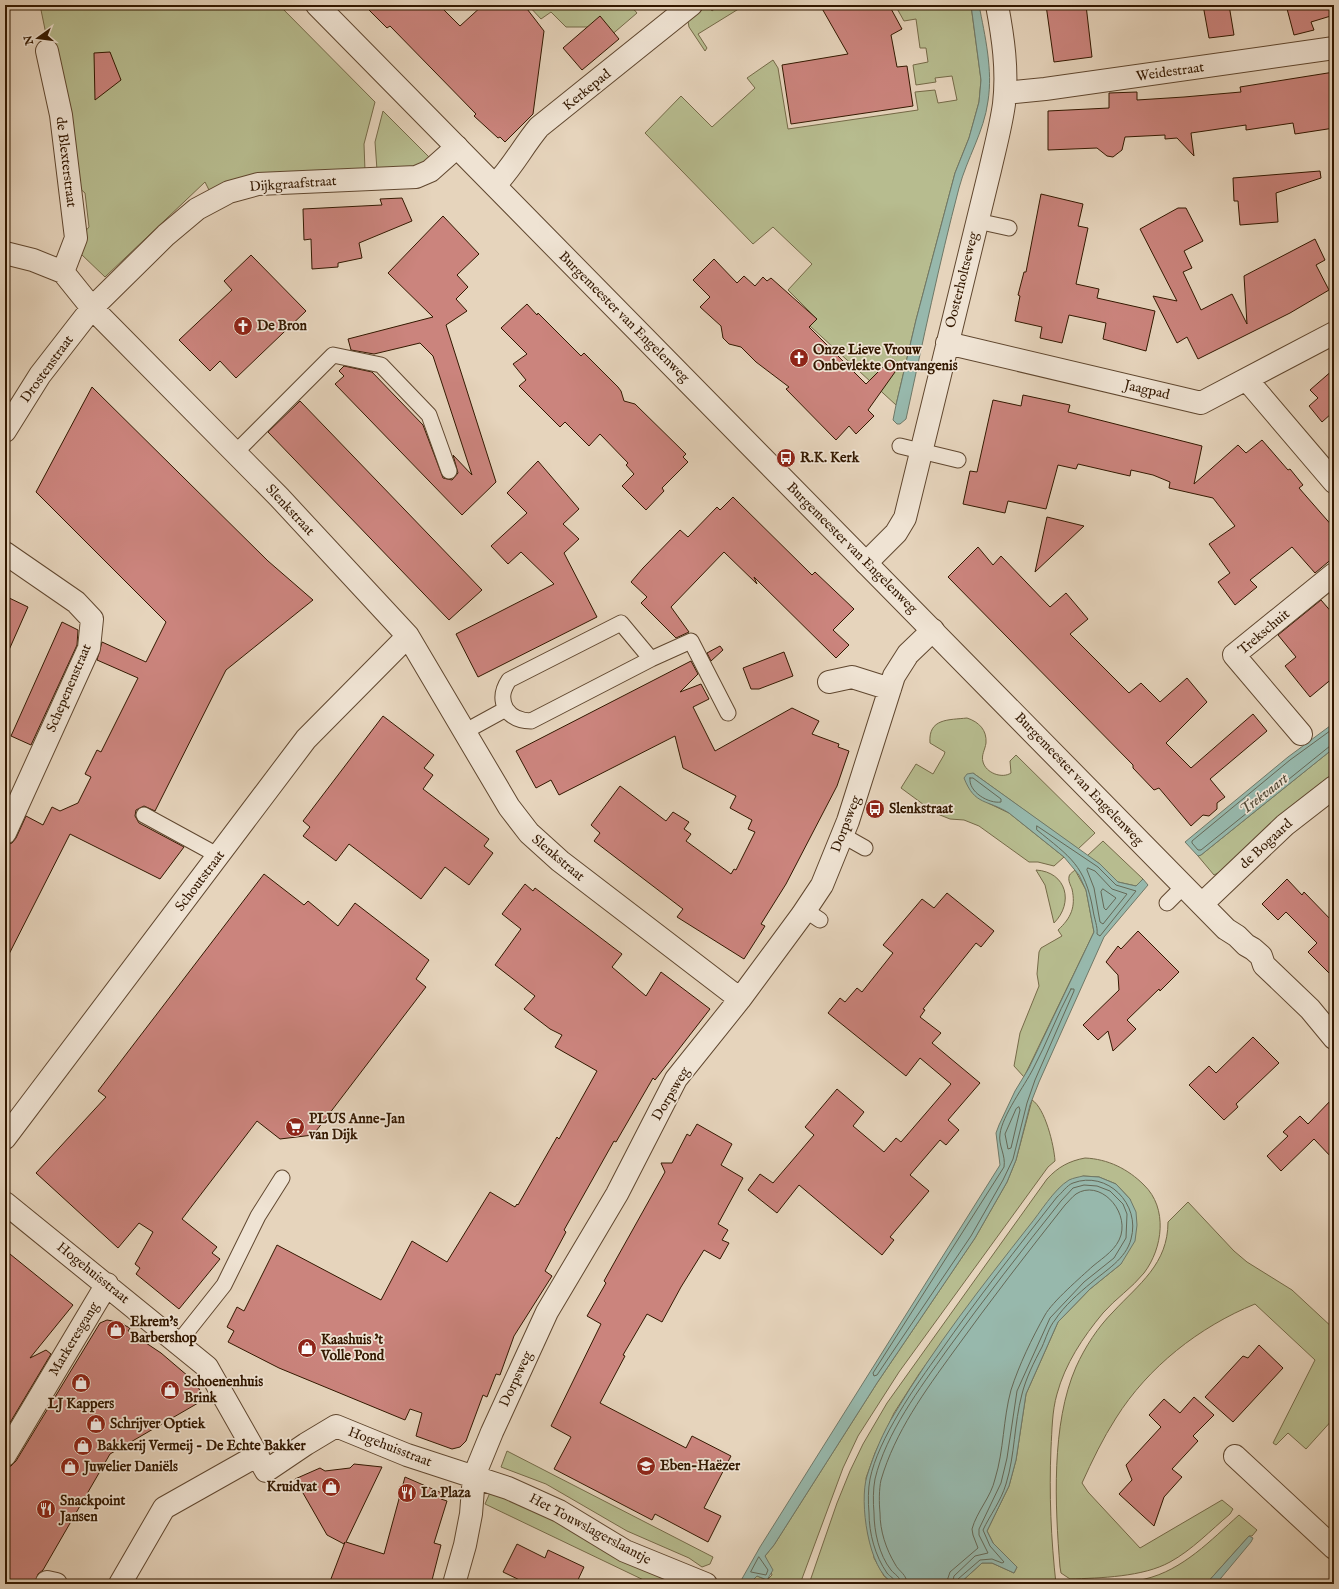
<svg xmlns="http://www.w3.org/2000/svg" width="1339" height="1589" font-family="'IM FELL English',serif">
  <style>
    .green { fill: #b7bc8f; stroke: #756a48 }
    .water { fill: #97b8ac; stroke: #6f7867 }
    .lines { fill: none; stroke-linecap: round; stroke-linejoin: round }
    .shore { stroke: #656856; stroke-width: 1 }
    .building { fill: #cb847d; stroke: #331800 }
    .service-casing { stroke: #60472f; stroke-width: 17 }
    .minor-casing { stroke: #60472f; stroke-width: 24 }
    .tertiary-casing { stroke: #60472f; stroke-width: 24 }
    .service { stroke: #efe3d3; stroke-width: 15 }
    .minor { stroke: #efe3d3; stroke-width: 22 }
    .tertiary { stroke: #efe3d3; stroke-width: 22 }
    .labels { text-anchor: middle; dominant-baseline: central; stroke-width: 3.5; stroke-linejoin: round; paint-order: stroke }
    .street-label { font-size: 14px; fill: #331800; stroke: #efe3d3 }
    .poi-label { font-size: 14px; font-weight: bold; fill: #331800; stroke: #efe3d3; text-anchor: start }
    .water-label { font-size: 15px; font-style: italic; fill: #514834; stroke: #efe3d3 }
  </style>
  <rect width="100%" height="100%" fill="#e6d4bc"/>
  <filter id="stains"><feTurbulence type="fractalNoise" baseFrequency=".005" numOctaves="4"/><feColorMatrix values="0 0 0 0 .2 0 0 0 0 .09 0 0 0 0 .02 0 0 0 .5 -.17"/></filter>
  <radialGradient id="worn" r=".72"><stop offset=".6" stop-color="#630" stop-opacity="0"/><stop offset="1" stop-color="#630" stop-opacity=".3"/></radialGradient>
  <path class="green" d="M40,5H279L375,102L364,144L365,171L209,190L205,182L105,277L81,254L82,235L89,227L85,193L77,186Z
    M528,5H630L637,13L609,37L590,27H566L551,12L541,19Z
    M708,5L712,11L719,5H745L698,34L707,48L705,51L689,27L688,21Z
    M895,5H971L981,80L979,102L969,138L955,173L916,320L896,405L810,326L817,319L788,290L812,264L773,227L753,244L645,133L681,96L712,127L755,88L747,78L773,60L778,68L788,129L918,110L915,92L935,90L938,103L957,100L952,76L935,78L936,82L916,85L913,65L928,62L926,48H920L916,19L904,21Z
    M383,111L429,157C417,172 394,169 377,170L375,142Z
    M967,718C979,722 987,730 986,743C985,750 981,755 983,762C986,773 1002,779 1011,773L1010,761L1016,755L1095,833L1078,849L973,773L988,803L1009,813L1064,857L1054,866L1038,862H1029L979,826L964,820L950,819L935,813L901,788L916,764L933,774L944,755L945,752L930,743C928,718 949,720 967,718Z
    M1334,748V773L1290,807L1226,869L1214,875L1198,856L1201,855Z
    M1103,841L1143,879L1136,886L1118,882L1100,864L1087,856Z
    M1036,870C1067,872 1074,903 1054,923L1045,885Z
    M1075,870L1086,890L1094,932L1024,1077L1014,1066L1020,1033L1039,986L1037,974L1039,952L1041,948L1062,936L1058,930C1071,918 1076,907 1072,889C1071,886 1068,881 1069,877C1069,874 1073,872 1075,870Z
    M1032,1100C1045,1108 1054,1145 1055,1161L1048,1167L899,1372L858,1436L843,1468L800,1584H749L757,1576L767,1580L772,1575L765,1556L774,1545L877,1383L975,1238L1007,1182L1016,1160Z
    M1085,1158C1108,1159 1128,1169 1144,1185C1168,1208 1163,1248 1144,1273C1132,1288 1115,1299 1103,1313C1083,1337 1065,1364 1057,1394C1052,1411 1052,1431 1051,1448C1049,1494 1051,1539 1056,1584H959L982,1563H992L1014,1573L1017,1567L993,1543L987,1531L1009,1486L1016,1460L1026,1394L1058,1322L1090,1289L1121,1264L1130,1199L1116,1184L1099,1177L1083,1176L1054,1195L958,1320L919,1374L894,1413L875,1453L866,1478L874,1558L884,1576L894,1584H809L837,1503L850,1471L863,1444L887,1403L1047,1179C1058,1167 1069,1161 1085,1158Z
    M1188,1202L1234,1251L1247,1262L1292,1290L1334,1329V1418L1306,1449L1288,1433L1276,1445L1273,1443L1315,1360L1255,1304C1199,1327 1148,1367 1116,1418C1103,1438 1092,1461 1082,1483L1088,1492L1140,1548L1222,1500L1233,1509L1230,1514C1211,1530 1192,1550 1170,1562C1143,1577 1100,1578 1070,1579L1061,1573L1060,1567C1055,1506 1051,1424 1076,1367C1085,1347 1098,1327 1113,1312C1139,1284 1168,1264 1168,1222Z
    M507,1451L713,1557L710,1564L702,1567L689,1558L627,1531L546,1484L501,1467Z
    M492,1488L692,1584H652L485,1504Z
    M1239,1515L1257,1530L1252,1536H1249L1206,1584H1096C1112,1583 1130,1583 1145,1579C1183,1570 1211,1540 1239,1515Z"/>
  <path class="water" d="M971,5H979C985,36 993,70 988,101C984,132 967,158 959,188C939,264 923,341 906,419L900,424H897L893,420L896,405L916,320L955,173L969,138L979,102L981,80Z
    M1334,723V748L1201,855L1198,856L1185,842L1288,757Z
    M973,773L1100,864L1118,882L1136,886L1143,879L1148,885L1104,937L1039,1082L1030,1105L1016,1160L1007,1182L975,1238L877,1383L774,1545L765,1556L773,1570L767,1580L757,1576L749,1584H739L760,1547L1000,1165L996,1133L999,1125L1015,1091L1029,1068L1094,932L1086,890L1079,875L1064,857L1009,813C987,799 975,806 964,778L967,774Z
    M1083,1176L1099,1177L1116,1184L1130,1199L1136,1212L1137,1225L1135,1241L1121,1264L1090,1289L1058,1322L1026,1394L1016,1460L1009,1486L987,1531L993,1543L1017,1567L1014,1573L992,1563H982L959,1584C948,1584 900,1587 893,1583C868,1570 859,1501 867,1476C874,1454 883,1432 895,1413C934,1347 982,1286 1029,1226C1040,1213 1054,1189 1069,1180C1073,1178 1079,1177 1083,1176Z
    M1249,1536L1253,1538L1251,1542L1216,1584H1206Z"/>
  <g class="lines">
    <path class="shore" d="M1334,728L1290,760L1192,841V843L1198,850H1201L1330,746L1334,745
      M970,778H973L1001,799V802C989,804 968,792 970,778Z
      M1037,826L1098,867L1116,885L1136,891L1100,936L1097,934C1098,927 1094,918 1093,910C1085,865 1070,857 1037,830Z
      M1088,868L1095,871L1112,889L1127,894L1103,924L1100,922L1094,888L1087,870Z
      M1103,889L1116,898L1106,910L1104,908L1101,892Z
      M1071,989H1074V991L1035,1080L1027,1103L1013,1159L1003,1180L971,1236L877,1375L874,1376L873,1373L1004,1167C1006,1155 998,1145 1000,1134C1002,1116 1025,1085 1033,1069C1047,1043 1057,1015 1071,989Z
      M1019,1107L1020,1110L1011,1148L1008,1149L1005,1134L1016,1109Z
      M759,1557L768,1570L766,1575L751,1572Z
      M896,1584C895,1578 890,1577 887,1573C875,1556 869,1533 869,1513C868,1502 868,1489 870,1479C878,1439 916,1385 940,1352C977,1299 1017,1248 1057,1197C1062,1193 1067,1185 1073,1183C1107,1170 1141,1204 1131,1239C1126,1259 1106,1270 1091,1283C1079,1293 1064,1306 1055,1320C1049,1327 1046,1338 1042,1347C1034,1362 1026,1378 1022,1394C1014,1424 1015,1455 1006,1484C1001,1501 990,1515 983,1530L990,1546L1004,1562L1002,1563L992,1559L980,1560L958,1579L957,1584
      M901,1584C900,1576 895,1575 891,1570C879,1555 874,1531 874,1513C873,1502 873,1489 875,1479C886,1433 920,1388 947,1350C984,1299 1022,1250 1061,1201L1073,1188L1084,1185L1097,1186L1110,1191L1123,1204L1127,1214L1126,1238L1114,1258L1084,1282L1050,1318L1017,1391L1007,1458L1001,1483L979,1529V1535L988,1553L975,1556L954,1576L952,1584
      M907,1584C907,1574 899,1572 895,1564C886,1549 880,1531 880,1513C879,1503 879,1489 881,1480C895,1432 925,1391 954,1351C990,1301 1027,1253 1065,1205C1069,1201 1072,1197 1076,1194C1099,1179 1128,1209 1121,1235C1117,1249 1104,1257 1093,1266C1081,1277 1052,1302 1045,1315C1032,1338 1019,1365 1011,1390C1003,1419 1004,1450 995,1479C991,1497 977,1511 972,1529L973,1535L978,1548L950,1572L946,1584"/>
  </g>
  <path class="building" d="M364,5H439L460,26L483,5H524L544,31L533,114L505,142L500,137L498,138L474,116L476,114L390,26L387,28Z
    M820,5H889L902,29L891,35L897,67L907,66L913,106L791,124L782,65L848,54Z
    M1046,5H1086L1092,57L1054,62Z
    M1203,5H1229L1234,35L1209,38Z
    M1286,5H1334V15L1311,22L1314,30L1294,35Z
    M600,16L619,39L582,70L563,48Z
    M110,52L121,80L95,100L94,53Z
    M1334,72V128L1295,134L1293,123L1246,130V125L1191,133L1194,156L1177,138L1165,139V135L1125,137L1122,150L1113,157L1107,156L1097,148L1048,150V111L1109,108V93L1137,92V100L1184,97L1241,92L1240,87Z
    M1320,171L1321,178L1276,193L1278,222L1240,225L1238,201H1234L1233,178Z
    M1041,194L1083,204L1078,226L1088,228L1076,284L1099,289L1097,298L1155,311L1146,351L1103,339L1106,323L1069,315L1062,343L1040,338L1042,327L1015,321L1020,296L1018,295L1024,272H1026Z
    M402,198L412,221L359,243L362,258L338,263V267L312,269L311,239L304,240L303,209L382,205L380,199Z
    M1178,208H1186L1203,241L1184,251L1192,268L1183,272L1201,310L1232,294L1247,324L1244,276L1315,239L1325,260L1316,265L1329,290L1290,313L1198,359L1187,337L1177,343L1153,296L1177,301L1140,229Z
    M443,216L479,254L457,275L468,287L456,299L467,311L446,325L496,482L462,515L335,384L344,376L339,371L344,366L372,372L423,425L443,478L452,480L458,473L453,455L472,475L433,356L420,343L374,354L351,350L348,339L433,317L388,273Z
    M251,255L306,311L236,378L220,361L210,371L179,340L232,290L224,281Z
    M714,259L737,283L744,276L755,286L763,277L767,281L771,278L817,319L809,327L866,384L892,358L900,365L868,410L874,416L856,434L849,426L836,440L786,389L789,387L756,362L741,347L729,344L723,338L721,326L700,307L710,297L693,280Z
    M527,304L537,315L538,313L581,356L584,353L618,387L621,391L624,401L635,404L686,454L683,457L688,462L662,488L664,491L646,510L622,486L634,474L626,465L628,463L600,434L589,446L565,422L560,427L519,386L526,380L513,364L527,354L501,328Z
    M1334,369V415L1332,413L1322,422L1309,406L1318,398L1310,390Z
    M92,387L268,561L313,600L226,670L155,811L144,806L136,810L135,816L139,823L184,847L160,879L70,834L5,962V845L12,843L16,838L26,816L43,825L52,807L60,811L78,803L91,777L85,774L97,750L101,752L138,678L97,660L102,642L146,662L166,622L36,492Z
    M1023,395L1070,405L1068,412L1202,446L1194,484L1238,445L1246,453L1262,440L1288,470L1290,469L1303,485L1299,488L1334,528V557L1315,573L1292,547L1250,580L1257,587L1235,605L1218,582L1230,573L1209,544L1235,526L1213,498L1169,488L1170,482L1153,475L1131,470L1130,476L1078,464L1076,469L1058,465L1046,509L1008,501L1005,513L963,504L970,471L977,472L993,400L1021,406Z
    M300,401L482,590L449,620L268,432Z
    M538,461L579,509L563,524L579,539L564,553L597,617L478,677L456,634L554,584L521,552L508,564L491,546L527,513L507,493Z
    M733,497L812,575L815,572L854,609L833,630L849,645L836,658L754,577L757,584L724,552L671,607L689,632L676,638L641,603L647,597L631,582L643,568L680,530L688,537L717,507L720,510Z
    M1047,517L1084,526L1035,572Z
    M978,547L993,565L1001,556L1050,607L1066,593L1088,619L1070,634L1129,693L1141,683L1160,702L1187,678L1207,702L1166,743L1191,768L1253,714L1267,731L1210,779L1225,797L1217,803V809L1209,816L1203,815L1191,826L1159,788L1154,790L1133,768V765L948,577Z
    M5,596L28,607L5,659Z
    M1321,600L1334,615V677L1310,697L1285,666L1296,657L1278,635Z
    M62,622L78,630L77,645L31,745L11,736Z
    M720,646L723,650L711,661L707,653Z
    M784,652L793,676L759,689H751L743,668Z
    M691,661L698,674L680,692L701,684L709,699L693,707L715,751L792,708L819,721L812,734L839,744L838,747L849,751L837,786L786,884L761,924L765,926L744,959L677,917L683,909L594,841L600,833L591,825L620,786L666,821L673,812L689,822L684,829L691,834L686,841L731,874L734,869L736,870L755,832L748,829L752,820L730,808L736,796L683,768L675,736L559,795L551,780L536,788L516,751Z
    M383,716L434,755L424,768L433,775L423,789L489,839L484,846L493,853L469,885L445,867L421,899L349,844L336,861L303,836L310,827L303,821Z
    M264,874L304,905L308,901L338,926L355,903L429,960L416,979L426,987L313,1135L280,1139L257,1121L182,1219L217,1247L212,1253L220,1259L179,1309L136,1274L140,1268L135,1264L153,1232L139,1223L118,1248L36,1173L106,1097L98,1091Z
    M1287,879L1302,895L1304,892L1334,923V978L1308,952L1317,943L1286,912L1278,920L1262,904Z
    M525,884L533,891L535,888L622,954L612,967L646,996L661,972L710,1009L655,1080L653,1078L616,1142L614,1141L564,1230L566,1232L545,1271L552,1276L514,1336L500,1375L496,1374L487,1397L483,1395L466,1441L460,1447L452,1449L416,1436L422,1413L410,1409L405,1420L279,1368L228,1342L234,1331L227,1327L237,1307L244,1311L277,1245L381,1300L412,1241L447,1262L490,1192L515,1207L517,1204L518,1205L557,1137L559,1139L597,1071L555,1047L562,1035L550,1029L524,1009L535,996L495,965L521,929L502,914Z
    M947,893L994,931L981,947L976,943L923,1009L925,1010L920,1017L941,1033L932,1043L980,1083L948,1120L959,1130L946,1145L940,1140L910,1175L929,1191L890,1237L894,1240L882,1255L799,1185L777,1213L748,1190L760,1174L773,1183L814,1135L805,1127L837,1089L864,1112L853,1126L884,1152L896,1138L901,1142L951,1084L920,1058L906,1076L828,1013L840,998L845,1002L857,988L862,992L893,953L883,945L922,899L934,908Z
    M1138,931L1179,972L1160,991L1159,989L1127,1020L1136,1029L1113,1051L1108,1031L1098,1040L1083,1025L1119,990L1118,975L1106,962L1118,946L1121,949Z
    M1253,1037L1279,1063L1236,1104L1238,1107L1224,1120L1189,1085L1209,1066L1216,1073Z
    M1334,1097V1160L1314,1139L1281,1171L1267,1156L1288,1136L1283,1132L1300,1116L1308,1124Z
    M697,1124L732,1144L721,1165L743,1178L718,1224L728,1230L722,1240L729,1243L720,1259L704,1250L681,1287L662,1322L647,1314L623,1355L625,1356L600,1403L686,1448L692,1436L731,1456L704,1508L721,1516L708,1542L655,1514L652,1520L554,1469L571,1437L551,1426L601,1324L587,1316L606,1283L604,1281L665,1172L661,1163H672L687,1134L690,1136Z
    M5,1250L73,1305L30,1358L46,1350L51,1354L5,1431Z
    M107,1320L118,1322L130,1328L128,1331L161,1353L195,1382L205,1399L110,1454L43,1570L38,1574L35,1584H5V1467L11,1466L16,1461L100,1323Z
    M1259,1345L1283,1368L1233,1422L1205,1397L1243,1356L1248,1358Z
    M1194,1397L1214,1415L1193,1436L1198,1441L1172,1469L1182,1477L1164,1497L1154,1526L1119,1494L1132,1480L1126,1465L1161,1427L1149,1415L1164,1399L1180,1413Z
    M354,1464L382,1467L346,1542L384,1554L405,1477L444,1494L441,1499L447,1501L434,1543L441,1545L431,1584H329L345,1542L344,1544L327,1535L295,1479L320,1468L325,1471L350,1468Z
    M517,1544L545,1558L548,1550L584,1567L576,1584H528L503,1572Z"/>
  <g class="lines">
    <g class="service-casing">
      <path id="service" d="M977,221L1009,228
        M900,446L958,460
        M235,453L333,355L381,365L429,415L449,471
        M506,709C512,718 520,721 531,721L651,659
        M464,732L506,709C500,698 503,689 509,680L621,623L651,659L691,641L728,713
        M144,815L219,856
        M842,835L865,848
        M1167,903L1184,886
        M805,910L820,920
        M178,1343L224,1285L258,1216L282,1178"/>
    </g>
    <g class="minor-casing">
      <path id="minor" d="M47,51L61,115L76,238L63,272
        M1005,93L1045,89L1334,48
        M495,185C512,168 523,146 539,127L691,5
        M5,253L33,260L63,272L92,308L279,497L408,636L509,807L529,833L560,861L740,999
        M947,343L1201,403L1334,333
        M1247,380L1334,482
        M5,431L40,375L92,308L166,235L197,209L229,192L258,184L416,177L430,171L457,147
        M5,553L76,602L92,619L89,648L5,833
        M866,563L896,533L905,518L990,170C995,148 1001,126 1004,104C1008,70 1003,37 997,5
        M829,682L852,677L890,689
        M1301,734L1234,655L1334,574
        M1202,904L1285,825L1334,787
        M5,1138L306,739L408,636
        M5,1203L207,1367L266,1471L306,1444L336,1426L407,1455L508,1488L559,1511L625,1551L706,1584
        M5,1455L107,1284
        M1235,1456L1334,1548
        M47,1582L56,1584
        M120,1584L164,1508L258,1455
        M454,1584L465,1545L471,1514L474,1476L492,1432L547,1312L617,1194L676,1079L740,999L802,915L822,885L848,821L894,676L908,654L933,630"/>
    </g>
    <g class="tertiary-casing">
      <path id="tertiary" d="M317,5L1226,929L1237,936L1246,945L1253,949L1261,956L1264,965L1310,1009L1334,1038"/>
    </g>
    <use href="#service" class="service"/>
    <use href="#minor" class="minor"/>
    <use href="#tertiary" class="tertiary"/>
  </g>
  <defs>
    <g id="church-disc" transform="scale(1)"><circle r="9.5" fill="#8f2418" stroke="#efe3d3"/><path d="M-1.2-6h2.4v3.5h3.3v2.4h-3.3V6h-2.4V-.1h-3.3v-2.4h3.3Z" fill="#fff"/></g>
    <g id="bus-disc" transform="scale(1)"><circle r="9.5" fill="#8f2418" stroke="#efe3d3"/><path d="M-5-6H5V4H4V6H2V4H-2V6H-4V4H-5ZM-3.5-4V0h7V-4ZM-3.5 1.2v1.5H-2V1.2ZM2 1.2v1.5H3.5V1.2Z" fill="#fff"/></g>
    <g id="supermarket-disc" transform="scale(1)"><circle r="9.5" fill="#8f2418" stroke="#efe3d3"/><path d="M-6-5.5h2.5l.6 2H6L4.5 2H-2.5L-4.4-4H-6ZM-1.5 3.2a1.3 1.3 0 1 0 .1 0ZM3 3.2a1.3 1.3 0 1 0 .1 0Z" fill="#fff"/></g>
    <g id="shop-disc" transform="scale(1)"><circle r="9.5" fill="#8f2418" stroke="#efe3d3"/><path d="M-5-2.5h2.3a2.7 3.5 0 0 1 5.4 0H5L5.5 6h-11ZM-1.5-2.5h3a1.5 2.3 0 0 0-3 0Z" fill="#fff"/></g>
    <g id="school-disc" transform="scale(1)"><circle r="9.5" fill="#8f2418" stroke="#efe3d3"/><path d="M0-5L7-2L0 1L-7-2ZM-4 1L0 2.5L4 1V4Q0 6-4 4Z" fill="#fff"/></g>
    <g id="restaurant-disc" transform="scale(1)"><circle r="9.5" fill="#8f2418" stroke="#efe3d3"/><path d="M-5-6h1v4h1v-4h1v4h1v-4h1v5L-1.5 .5V6h-2V.5L-5-1ZM5-6V6H3V1.5H1.5Q1.5-4 5-6Z" fill="#fff"/></g>
  </defs>
  <g fill-rule="evenodd">
    <use href="#church-disc" x="243" y="326"/>
    <use href="#church-disc" x="799" y="358"/>
    <use href="#bus-disc" x="786" y="458"/>
    <use href="#bus-disc" x="875" y="809"/>
    <use href="#supermarket-disc" x="295" y="1127"/>
    <use href="#shop-disc" x="116" y="1330"/>
    <use href="#shop-disc" x="307" y="1348"/>
    <use href="#shop-disc" x="81" y="1383"/>
    <use href="#shop-disc" x="170" y="1390"/>
    <use href="#shop-disc" x="96" y="1424"/>
    <use href="#shop-disc" x="83" y="1446"/>
    <use href="#school-disc" x="646" y="1466"/>
    <use href="#shop-disc" x="70" y="1467"/>
    <use href="#shop-disc" x="331" y="1487"/>
    <use href="#restaurant-disc" x="407" y="1493"/>
    <use href="#restaurant-disc" x="46" y="1509"/>
  </g>
  <g class="labels">
    <g class="street-label">
      <text transform="translate(1170 72) rotate(-8)">Weidestraat</text>
      <text transform="translate(587 90) rotate(-39)">Kerkepad</text>
      <text transform="translate(66 162) rotate(83)">de Blexterstraat</text>
      <text transform="translate(293 184) rotate(-4)">Dijkgraafstraat</text>
      <text transform="translate(962 280) rotate(-76)">Oosterholtseweg</text>
      <text transform="translate(624 317) rotate(45)">Burgemeester van Engelenweg</text>
      <text transform="translate(47 369) rotate(-54)">Drostenstraat</text>
      <text transform="translate(1147 390) rotate(13)">Jaagpad</text>
      <text transform="translate(290 510) rotate(47)">Slenkstraat</text>
      <text transform="translate(852 548) rotate(45)">Burgemeester van Engelenweg</text>
      <text transform="translate(1264 632) rotate(-40)">Trekschuit</text>
      <text transform="translate(69 688) rotate(-67)">Schepenenstraat</text>
      <text transform="translate(1079 779) rotate(46)">Burgemeester van Engelenweg</text>
      <text transform="translate(846 824) rotate(-69)">Dorpsweg</text>
      <text transform="translate(1266 844) rotate(-43)">de Bogaard</text>
      <text transform="translate(558 858) rotate(40)">Slenkstraat</text>
      <text transform="translate(200 881) rotate(-53)">Schoutstraat</text>
      <text transform="translate(671 1094) rotate(-59)">Dorpsweg</text>
      <text transform="translate(93 1273) rotate(39)">Hogehuisstraat</text>
      <text transform="translate(74 1339) rotate(-59)">Markeresgang</text>
      <text transform="translate(516 1379) rotate(-65)">Dorpsweg</text>
      <text transform="translate(390 1447) rotate(21)">Hogehuisstraat</text>
      <text transform="translate(590 1529) rotate(28)">Het Touwslagerslaantje</text>
    </g>
    <g class="poi-label">
      <text x="257" y="326">De Bron</text>
      <text x="813" y="350">Onze Lieve Vrouw<tspan x="813" dy="16">Onbevlekte Ontvangenis</tspan></text>
      <text x="800" y="458">R.K. Kerk</text>
      <text x="889" y="809">Slenkstraat</text>
      <text x="309" y="1119">PLUS Anne-Jan<tspan x="309" dy="16">van Dijk</tspan></text>
      <text x="130" y="1322">Ekrem's<tspan x="130" dy="16">Barbershop</tspan></text>
      <text x="321" y="1340">Kaashuis 't<tspan x="321" dy="16">Volle Pond</tspan></text>
      <text x="184" y="1382">Schoenenhuis<tspan x="184" dy="16">Brink</tspan></text>
      <text x="81" y="1404" text-anchor="middle">LJ Kappers</text>
      <text x="110" y="1424">Schrijver Optiek</text>
      <text x="97" y="1446">Bakkerij Vermeij - De Echte Bakker</text>
      <text x="660" y="1466">Eben-Haëzer</text>
      <text x="84" y="1467">Juwelier Daniëls</text>
      <text x="317" y="1487" text-anchor="end">Kruidvat</text>
      <text x="421" y="1493">La Plaza</text>
      <text x="60" y="1501">Snackpoint<tspan x="60" dy="16">Jansen</tspan></text>
    </g>
    <g class="water-label">
      <text transform="translate(1264 794) rotate(-38)">Trekvaart</text>
    </g>
  </g>
  <rect width="1339" height="1589" fill="none" stroke="#e6d4bc" stroke-width="20"/>
  <rect x="6" y="6" width="1327" height="1577" fill="none" stroke="#331800" stroke-width="2"/>
  <rect x="10" y="10" width="1319" height="1569" fill="none" stroke="#331800"/>
  <g transform="translate(38 38) rotate(256)" stroke="#efe3d3" stroke-width="3" paint-order="stroke">
  <path d="M0-3L7 15L0 10L-7 15Z" fill="#331800"/>
  <text y="-6" font-size="11" font-weight="bold" text-anchor="middle" fill="#331800">N</text>
  </g>
  <rect width="100%" height="100%" filter="url(#stains)"/>
  <rect width="100%" height="100%" fill="url(#worn)"/>
</svg>
